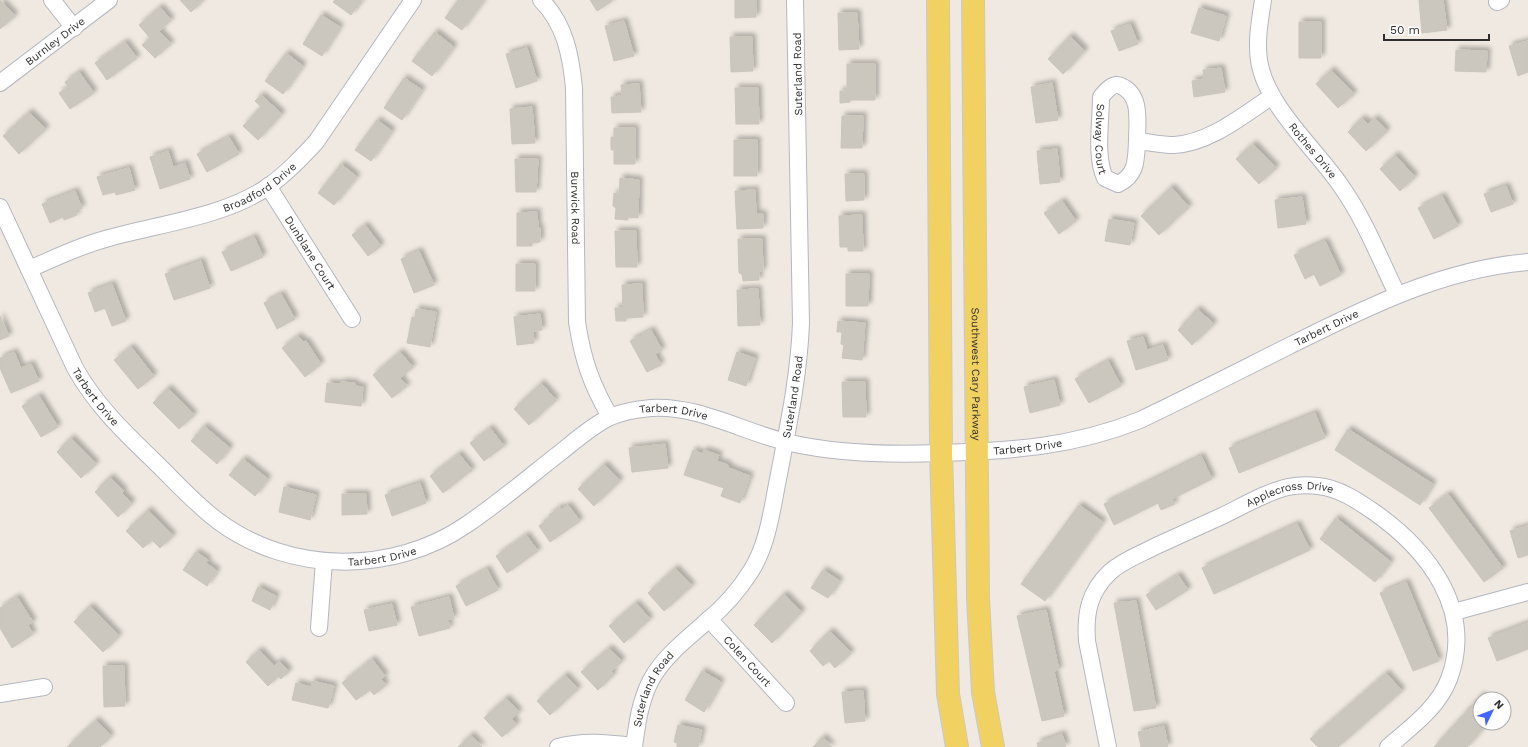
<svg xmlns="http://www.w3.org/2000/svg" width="1528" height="747" font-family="'Work Sans',sans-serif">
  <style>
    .building { fill: #cbc7bf; stroke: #cbc5ba; filter: url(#shadow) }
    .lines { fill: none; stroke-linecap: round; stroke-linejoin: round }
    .minor-casing { stroke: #b4b7c1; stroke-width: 18 }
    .primary-casing { stroke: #c9c9c9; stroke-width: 24 }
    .minor { stroke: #fff; stroke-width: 16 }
    .primary { stroke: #f2d163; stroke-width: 22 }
    .labels { text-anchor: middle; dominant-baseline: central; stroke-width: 4; stroke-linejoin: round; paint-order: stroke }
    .street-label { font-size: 11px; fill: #2e2e2e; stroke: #fff }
  </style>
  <defs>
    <filter id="shadow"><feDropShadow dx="3.5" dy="-3.5" stdDeviation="2" flood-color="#0004"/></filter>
  </defs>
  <rect width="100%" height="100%" fill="#efe9e1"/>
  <path class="building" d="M0,0L15,16L0,29Z
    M180,0H203L191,12Z
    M335,0H362L351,15L333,2Z
    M458,0H484L462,30L445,18Z
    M590,0H612V1L597,11Z
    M735,0H756V17L735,18Z
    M1419,0H1443L1447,30L1422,33Z
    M160,7L171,20L159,31L171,44L155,58L142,45L150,38L139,25Z
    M1199,8L1226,16L1219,41L1191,33Z
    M838,13H857L859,49L839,50Z
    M321,15L340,27L322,56L303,44Z
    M624,21L634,56L614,61L605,26Z
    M1299,22H1321V58H1299Z
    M1130,24L1138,44L1119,51L1111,31Z
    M435,32L454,47L432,76L412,61Z
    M1070,36L1085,51L1063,74L1048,59Z
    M730,37H752L753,71L731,72Z
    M1528,41V72L1518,76L1509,46Z
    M125,42L137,58L107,80L95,63Z
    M527,48L537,81L516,88L506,54Z
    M1456,50L1487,51L1486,72L1455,71Z
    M286,53L303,66L283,94L265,81Z
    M847,64H875V100H850V102L840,103V91H847Z
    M1221,68L1225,92L1194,97L1192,81L1204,79L1203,70Z
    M1331,70L1354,94L1338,108L1316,84Z
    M79,72L94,93L70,109L59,93L68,87L65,82Z
    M404,78L422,90L402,120L384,108Z
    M1052,83L1058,120L1036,123L1031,87Z
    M639,84L641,112L612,113L611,97L622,96L621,85Z
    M735,88H758L759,124H736Z
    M261,95L282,114L258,140L243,126L261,107L255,101Z
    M532,107L535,143L512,144L510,109Z
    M29,112L46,129L19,154L3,136Z
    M842,116H863L862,148H841Z
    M1362,118L1368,124L1375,118L1387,131L1366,151L1348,132Z
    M377,120L392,131L371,161L355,150Z
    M614,128H635V164H614V150H611V137H614Z
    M229,137L239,154L207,172L197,154Z
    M734,140H757V176H734Z
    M1253,144L1276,168L1259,184L1236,159Z
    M1057,149L1060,182L1040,184L1037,151Z
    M168,151L173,167L185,163L190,179L160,189L150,157Z
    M1395,155L1415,177L1400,191L1380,169Z
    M515,159H538L536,192H516Z
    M341,164L357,177L334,205L318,193Z
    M129,168L135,190L116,195L115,192L103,195L97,177Z
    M845,174H864V200L846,201Z
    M620,178L639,180L638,218L628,217V220L615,219L616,208L613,206L614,193L619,194Z
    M1506,186L1513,204L1491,212L1484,194Z
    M1171,187L1189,207L1159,235L1141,216Z
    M755,190L756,214H763V228L737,229L735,191Z
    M75,191L82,208L75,211L77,215L64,220L63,217L50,223L42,204Z
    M1442,196L1458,226L1434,239L1418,208Z
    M1302,197L1306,224L1278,228L1275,200Z
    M1062,201L1076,221L1059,234L1044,213Z
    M537,212L538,228H540V242L532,243V246H517V213Z
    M862,215L863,251H848V247H840L839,216Z
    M1109,219L1134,223L1130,245L1105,241Z
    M365,225L381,246L368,256L352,235Z
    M615,231H636L637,267H616Z
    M254,237L263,257L231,271L222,252Z
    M738,239H762L763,271H759V280L743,281L742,274L739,273Z
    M1325,241L1341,275L1320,286L1314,274L1305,279L1294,255Z
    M419,251L434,285L414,293L401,259Z
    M201,261L210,288L174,300L165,274Z
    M516,264H535V291H516Z
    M846,274H869L868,306H846Z
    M112,284L126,321L112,326L105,308L95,312L88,293Z
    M642,284L643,317L626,318V321H616L615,308H623L622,285Z
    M758,289L760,325L738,326L737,290Z
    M281,294L295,319L277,329L264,303Z
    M416,309L436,312L430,347L407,343L412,317L415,318Z
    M1197,309L1214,324L1192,345L1178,330Z
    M540,314L542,330L533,331L534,343L517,345L514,317Z
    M0,316L9,336L0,340Z
    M838,321L865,323L862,360L842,358L844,345L841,344L842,332H837Z
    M651,330L662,350L655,354L661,365L647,372L630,341Z
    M298,336L304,342L306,341L321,364L305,377L282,348Z
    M1143,337L1147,350L1163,345L1168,360L1136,370L1127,341Z
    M131,347L154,376L138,389L114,360Z
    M14,352L21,368L31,364L39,381L11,393L0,368V358Z
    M400,352L413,367L400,378L407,386L392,398L373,375Z
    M737,352L755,358L746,386L728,380Z
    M1108,361L1121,386L1089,403L1075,379Z
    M1054,380L1060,405L1030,413L1024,387Z
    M341,382L355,383V386L363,387L361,406L325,402L327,383L341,384Z
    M842,382H865L866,417H843Z
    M541,383L556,400L529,425L514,409Z
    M168,388L194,415L179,429L153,403Z
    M39,396L58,427L41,437L22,406Z
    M1315,413L1325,438L1239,473L1229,448Z
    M204,426L230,448L217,464L191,441Z
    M490,428L504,446L484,461L470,443Z
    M1348,429L1433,484L1420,505L1335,450Z
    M71,438L96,464L81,478L57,452Z
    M665,444L668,468L632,472L629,448Z
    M693,450L703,454L704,450L719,455L717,461L728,465L729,468L750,476L740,503L721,496L724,488L684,475Z
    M459,454L472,470L443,493L430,476Z
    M1201,456L1212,479L1172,499L1175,504L1161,510L1158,503L1114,525L1104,504Z
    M243,459L268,479L255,496L229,475Z
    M604,464L620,481L594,506L578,489Z
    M110,477L124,491L122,493L132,503L118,517L95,492Z
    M420,483L426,503L392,516L385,495Z
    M284,487L316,495L310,520L279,512Z
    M342,494H366L367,514L342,515Z
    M1448,494L1503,568L1484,582L1429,508Z
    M568,505L580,521L550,542L539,526L550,517L549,515L560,507L562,509Z
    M1079,505L1103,522L1045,601L1021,584Z
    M148,510L173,536L160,548L152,540L143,548L126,531Z
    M1336,518L1391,562L1375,582L1320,539Z
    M1297,524L1310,550L1214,594L1202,568Z
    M1528,526V555L1518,558L1510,531Z
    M526,535L538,551L507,573L496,556Z
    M196,552L208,560L206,563L217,571L207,586L183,570Z
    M675,568L692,586L664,611L648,593Z
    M487,569L498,590L466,606L456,586Z
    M823,570L840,581L828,598L811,588Z
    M1178,575L1188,590L1156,610L1146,595Z
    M1406,582L1439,661L1413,671L1380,593Z
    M258,587L276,596L270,610L252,601Z
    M784,594L802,612L772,643L754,625Z
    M17,597L33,622L28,625L33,634L12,648L0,628V608Z
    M449,597L454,618L448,620L450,628L419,636L411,607Z
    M1136,601L1156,708L1134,711L1114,603Z
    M636,603L650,619L624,643L609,626Z
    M392,604L397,625L369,631L364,610Z
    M90,606L119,636L103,652L74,622Z
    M1046,610L1059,670L1054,671L1064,716L1042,721L1017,616Z
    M1528,623V649L1497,661L1488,638Z
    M830,631L851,653L835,668L829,661L823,666L810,651Z
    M609,648L622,661L611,671L614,674L598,690L581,672Z
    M259,650L274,666L279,661L289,671L281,679L278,676L268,686L246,662Z
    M372,659L385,676L381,679L386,685L374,695L370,690L356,700L342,683Z
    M103,666H124L125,706L104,707Z
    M702,671L721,682L704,712L685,700Z
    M1386,673L1402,691L1338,747H1318L1310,739Z
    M565,675L578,689L550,715L537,701Z
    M312,681L334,686L328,708L292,700L296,683L311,687Z
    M863,691L865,721L845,723L842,692Z
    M1481,695L1485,699H1480V723H1488L1467,747H1434Z
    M506,698L519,712L512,719L517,724L502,737L484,718Z
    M96,720L111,736L100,747H67Z
    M678,725L702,730L698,747H677V743L674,742Z
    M1164,726L1168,747H1141L1138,732Z
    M1062,734L1066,747H1038L1037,743Z
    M471,735L482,747H458Z
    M823,737L832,747H813Z"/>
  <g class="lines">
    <g class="minor-casing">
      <g id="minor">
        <path d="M52,0L74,28"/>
        <path id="s1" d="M541,0C565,24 571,56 574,88L577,322C583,361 591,383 610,417"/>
        <path id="s2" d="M1263,0C1260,20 1256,41 1259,60C1265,105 1316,149 1341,186C1365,220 1379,257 1397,294"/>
        <path d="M1497,2L1501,0"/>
        <path id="s3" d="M0,83L109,0"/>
        <path id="s4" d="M1137,141C1137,122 1142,95 1121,86C1113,82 1106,91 1101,97C1101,121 1095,157 1105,178L1118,184C1137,175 1136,160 1137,141C1149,142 1162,145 1174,145C1210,143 1243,115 1271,97"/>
        <path id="s5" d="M268,186L352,319"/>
        <path id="s6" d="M0,207L75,368C95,404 123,431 152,459C174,480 194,503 218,521C289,574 393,575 466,525C499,503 530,476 561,452C576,440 593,425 610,417C622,412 639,409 651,408C699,405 745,433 790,443C840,454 890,455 940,453C1011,451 1073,447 1140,420C1190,396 1239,371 1289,346C1365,308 1442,269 1528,262"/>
        <path id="s7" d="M29,269C53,259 77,247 102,240C155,224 223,218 269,186C287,173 301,158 316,142L413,0"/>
        <path d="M1454,612L1528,592"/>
        <path id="s8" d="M709,619L786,703"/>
        <path d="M319,628L324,561"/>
        <path d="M0,694L44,687"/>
        <path d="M558,747C584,740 608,743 634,746"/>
        <path id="s9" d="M634,747C637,724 640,701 651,680C664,656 687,639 707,621C724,607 739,590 751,571C768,544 772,509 778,479C788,427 799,376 801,323L795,0"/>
        <path id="s10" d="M1108,747L1087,641C1085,613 1089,592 1110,572C1123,560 1141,554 1156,546C1178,536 1200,526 1222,516C1243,506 1266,492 1288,487C1298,485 1309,485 1318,486C1339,488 1358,501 1374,512C1428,550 1475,610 1449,679C1438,708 1411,727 1388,747"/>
      </g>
    </g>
    <g class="primary-casing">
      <g id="primary">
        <path d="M938,0L941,453L948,694L957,747"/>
        <path id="s11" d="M973,0L978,598L983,692L993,747"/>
      </g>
    </g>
    <use href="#minor" class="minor"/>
    <use href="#primary" class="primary"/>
  </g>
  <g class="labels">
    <g class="street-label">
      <text stroke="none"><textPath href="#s3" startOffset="69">Burnley Drive</textPath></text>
      <text transform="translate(798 74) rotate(-91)">Suterland Road</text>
      <text stroke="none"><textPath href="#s4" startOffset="128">Solway Court</textPath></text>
      <text stroke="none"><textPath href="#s2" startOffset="167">Rothes Drive</textPath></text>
      <text stroke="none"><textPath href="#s7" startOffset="246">Broadford Drive</textPath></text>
      <text stroke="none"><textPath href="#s1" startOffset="216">Burwick Road</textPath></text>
      <text stroke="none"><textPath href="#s5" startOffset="79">Dunblane Court</textPath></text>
      <text stroke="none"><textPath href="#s6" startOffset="1581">Tarbert Drive</textPath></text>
      <text stroke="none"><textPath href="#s11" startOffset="374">Southwest Cary Parkway</textPath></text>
      <text stroke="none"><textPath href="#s6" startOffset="213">Tarbert Drive</textPath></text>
      <text stroke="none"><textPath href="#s9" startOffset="398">Suterland Road</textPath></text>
      <text stroke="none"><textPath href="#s6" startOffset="897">Tarbert Drive</textPath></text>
      <text stroke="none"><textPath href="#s6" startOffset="1257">Tarbert Drive</textPath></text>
      <text stroke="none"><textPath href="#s10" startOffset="382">Applecross Drive</textPath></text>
      <text stroke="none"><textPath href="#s6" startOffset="561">Tarbert Drive</textPath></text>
      <text stroke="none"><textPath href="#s8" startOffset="57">Colen Court</textPath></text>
      <text stroke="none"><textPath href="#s9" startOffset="62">Suterland Road</textPath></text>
    </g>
  </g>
  <g transform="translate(1492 711) rotate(47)"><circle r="19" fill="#ffffff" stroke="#ababab"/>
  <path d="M0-3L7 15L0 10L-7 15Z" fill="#4264fb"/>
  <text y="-6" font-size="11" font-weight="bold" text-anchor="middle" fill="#2e2e2e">N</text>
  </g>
  <path d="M1384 34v6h105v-6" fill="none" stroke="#2e2e2e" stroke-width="2"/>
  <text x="1390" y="34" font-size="12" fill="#2e2e2e" stroke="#ffffff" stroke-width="3" paint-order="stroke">50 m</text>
</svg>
